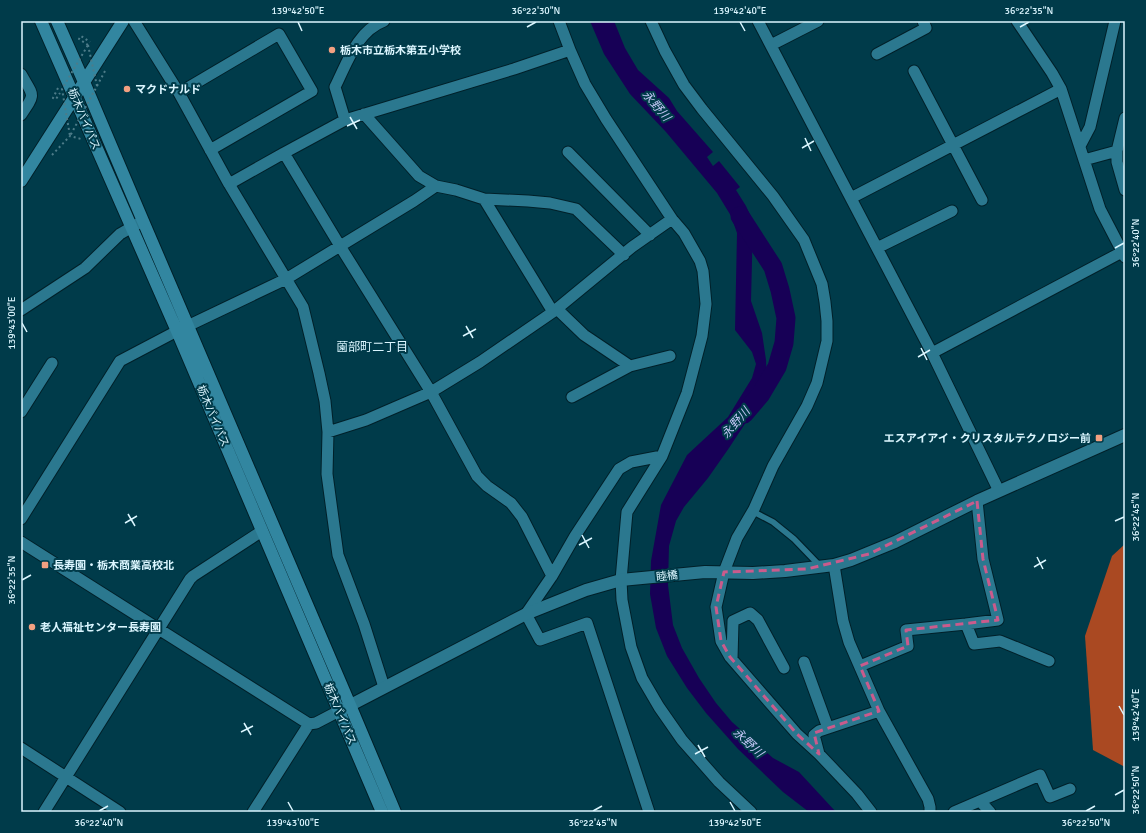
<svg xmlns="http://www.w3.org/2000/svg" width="1146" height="833" font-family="Signika,'Noto Sans JP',sans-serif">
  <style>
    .forest { fill: #aa4922 }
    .water { fill: #170056 }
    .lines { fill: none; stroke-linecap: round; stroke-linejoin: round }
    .river { stroke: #170056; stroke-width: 19 }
    .service-casing { stroke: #002029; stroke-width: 8 }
    .minor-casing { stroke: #002029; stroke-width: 13 }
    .tertiary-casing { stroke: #002029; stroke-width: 14 }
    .secondary-casing { stroke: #002029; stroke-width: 14 }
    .path { stroke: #4d7c89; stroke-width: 2; stroke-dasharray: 2 3; stroke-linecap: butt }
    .service { stroke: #2b788f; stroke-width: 5.5 }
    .minor { stroke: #2b788f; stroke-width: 11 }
    .tertiary { stroke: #2b788f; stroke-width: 12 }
    .secondary { stroke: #3286a0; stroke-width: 12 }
    .path-bridge { stroke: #4d7c89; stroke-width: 2; stroke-dasharray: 2 3; stroke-linecap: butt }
    .marked { fill: none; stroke: #ca5b8c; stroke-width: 3; stroke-dasharray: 8 5; stroke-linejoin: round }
    .ticks { fill: none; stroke: #dbf6ff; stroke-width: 1.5 }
    .poi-dot { fill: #f3a081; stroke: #003b4a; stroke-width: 1.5 }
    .labels { text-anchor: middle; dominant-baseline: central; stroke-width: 4; stroke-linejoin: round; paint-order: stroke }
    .poi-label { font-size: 11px; font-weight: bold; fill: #dbf6ff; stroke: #003b4a; text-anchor: start }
    .street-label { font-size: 11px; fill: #dbf6ff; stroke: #003b4a }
    .water-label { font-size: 12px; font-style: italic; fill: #c2c6f5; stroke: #003b4a }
    .neighbourhood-label { font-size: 12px; fill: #dbf6ff; stroke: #003b4a }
    .neatline { fill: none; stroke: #dbf6ff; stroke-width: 1.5 }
    .ticks-label { font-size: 10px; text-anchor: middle; fill: #dbf6ff }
  </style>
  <rect width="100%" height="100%" fill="#003b4a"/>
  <path class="forest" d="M1125,544V767L1093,750L1085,636L1112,556Z"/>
  <path class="water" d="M590,21H614L625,48L638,70L669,98L677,111L713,152L707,157L713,166L719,161L740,187L736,190L746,206L753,221L751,301L762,333L766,360L767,379L754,410L729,448L708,478L684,507L676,521L669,546L668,585L673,625L682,648L699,678L716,703L732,722L773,758L799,772L836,812H809L783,792L738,749L706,713L687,688L667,656L656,628L650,594L651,561L661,505L687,455L728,417L752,378L756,364L752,352L735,330L737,233L731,216L717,193L666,132L630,94L604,54Z"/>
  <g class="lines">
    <path class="river" d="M740,216L773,267L780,290L786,318L784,343L777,367L761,394L744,414"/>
    <g class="service-casing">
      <path id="service" d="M752,511L773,522L794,539L820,566"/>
    </g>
    <g class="minor-casing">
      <path id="minor" d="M134,21L179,93L229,184L303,307L319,373L325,401L328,432L327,474L338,555L364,624L384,687
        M559,21L570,50L585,84L606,119L672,219L684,233L700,261L703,271L706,304L702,336L687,393L662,456L627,512L621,580L622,600L631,647L642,678L659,707L682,740L719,782L751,812
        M651,21L665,51L684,85L702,109L773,196L804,240L822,284L825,302L827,321V341L817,383L807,406L773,466L754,509L737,538L724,572L716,607L721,641L730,657L797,734L819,754L857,794L871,812
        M758,21L932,353L999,491
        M1017,21L1052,73L1061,89L1100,209L1125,257
        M771,45L818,21
        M877,54L926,28L923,21
        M914,71L982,200
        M21,74C34,97 36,93 21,115
        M179,93L279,34L312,91L210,150
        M364,114L419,176L436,186L456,190L484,199L528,201L550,203L576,209L624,255
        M1125,118L1117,151V162L1125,190
        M345,120L335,87C347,63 357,31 384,21
        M1080,146L1090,127L1115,21
        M568,152L650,235
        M284,153L345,120L514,69L570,50
        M1084,160L1117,151
        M229,184L284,153L340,246L431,392L477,476L487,486L511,503L522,517L552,576
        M851,198L1061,89
        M484,199L553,312
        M877,248L952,211
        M557,309L584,335L630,366L670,356
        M21,310L85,268L120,234L139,223
        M932,353L1122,252
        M572,397L630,366
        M21,412L52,363
        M328,432L366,420L431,392L480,362L553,312L632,247L672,219
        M977,501L983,559L998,620L966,624L974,644L1000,641L1049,661
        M21,519L120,361L177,331L286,279L414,201L436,186
        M21,542L309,724L316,723L339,711
        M834,565L843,621L849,642L879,711L928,799L930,807V812
        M732,659L733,621L750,613L758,620L784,668
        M804,662L828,728
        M860,666L908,646L906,630L966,624
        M21,748L120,812
        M819,754L814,735L819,731L879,711
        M980,801L990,812
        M44,812L190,579L193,576L262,531
        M253,812L309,724
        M649,812L587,623L540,640L526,614L552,576L575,536L619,469L631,462L662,456
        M954,812L1040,775L1050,797L1070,789"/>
    </g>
    <g class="tertiary-casing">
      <path id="tertiary" d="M341,710L526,614L586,590L621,580L705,572L753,573L785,571L834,565L851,560L895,542L977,501L1125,435"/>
    </g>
    <g class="secondary-casing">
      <path id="secondary" d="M41,21L177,331L382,812
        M57,21L84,82L143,221L350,705L395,812
        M21,181L123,21"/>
    </g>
    <path class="path" d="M88,45L79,39L81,36L90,42
      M97,86L105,71
      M58,88L53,98L56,99L60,93
      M52,155L70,136L81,139"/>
    <use href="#service" class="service"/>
    <use href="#minor" class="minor"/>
    <use href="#tertiary" class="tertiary"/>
    <use href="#secondary" class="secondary"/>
    <path class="path-bridge" d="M88,45L97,86L70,136L62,89Z"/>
  </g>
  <path class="marked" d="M977,501L983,559L998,620L906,630L908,646L860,666L879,711L814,733L819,754L797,734L730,657L721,641L716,607L724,572L807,569L869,554Z"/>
  <path class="ticks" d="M298,22L302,31M740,22L745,31M527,27L536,22M1020,27L1029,22M350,117L357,129M347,126L360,120M805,138L811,151M802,148L814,141M1115,248L1124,243M22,323L27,332M466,326L473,338M463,336L476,329M921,348L927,360M918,357L930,350M128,514L135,526M1115,521L1124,517M125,523L137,516M582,535L589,548M579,545L592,538M1037,557L1043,569M1034,567L1046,560M22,580L31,575M1119,706L1124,715M244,723L251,735M241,732L253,726M698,745L705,757M695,754L708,747M1115,795L1124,790M288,802L293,811M730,802L735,811M99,811L108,806M593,811L602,806M1086,811L1095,806"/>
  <g class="poi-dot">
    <circle cx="332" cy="50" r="4"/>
    <circle cx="127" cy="89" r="4"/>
    <rect x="1095" y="434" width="8" height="8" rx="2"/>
    <rect x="41" y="561" width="8" height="8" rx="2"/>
    <circle cx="32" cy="627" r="4"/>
  </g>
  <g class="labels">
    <g class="poi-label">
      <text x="340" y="50">栃木市立栃木第五小学校</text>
      <text x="135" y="89">マクドナルド</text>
      <text x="1091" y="438" text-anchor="end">エスアイアイ・クリスタルテクノロジー前</text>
      <text x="53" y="565">長寿園・栃木商業高校北</text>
      <text x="40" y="627">老人福祉センター長寿園</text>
    </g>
    <g class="street-label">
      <text transform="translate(84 119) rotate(67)">栃木バイパス</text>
      <text transform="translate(213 416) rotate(67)">栃木バイパス</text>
      <text transform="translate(667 576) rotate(-6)">睦橋</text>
      <text transform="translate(340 714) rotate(67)">栃木バイパス</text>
    </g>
    <g class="water-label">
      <text transform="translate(656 106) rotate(50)">永野川</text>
      <text transform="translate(736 423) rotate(-49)">永野川</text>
      <text transform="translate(748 743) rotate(43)">永野川</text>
    </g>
    <g class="neighbourhood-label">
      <text x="372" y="347">薗部町二丁目</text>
    </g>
  </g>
  <rect width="1146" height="833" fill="none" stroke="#003b4a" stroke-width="44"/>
  <rect x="22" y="22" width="1102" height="789" class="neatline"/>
  <g class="ticks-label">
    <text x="298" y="14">139°42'50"E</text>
    <text x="536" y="14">36°22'30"N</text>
    <text x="740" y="14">139°42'40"E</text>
    <text x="1029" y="14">36°22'35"N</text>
    <text transform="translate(1135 243) rotate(-90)" y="4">36°22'40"N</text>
    <text transform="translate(11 323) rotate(-90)" y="4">139°43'00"E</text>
    <text transform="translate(1135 517) rotate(-90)" y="4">36°22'45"N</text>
    <text transform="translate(11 580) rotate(-90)" y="4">36°22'35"N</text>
    <text transform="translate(1135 715) rotate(-90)" y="4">139°42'40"E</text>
    <text transform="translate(1135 790) rotate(-90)" y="4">36°22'50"N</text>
    <text x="99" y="826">36°22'40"N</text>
    <text x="293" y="826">139°43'00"E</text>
    <text x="593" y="826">36°22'45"N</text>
    <text x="735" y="826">139°42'50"E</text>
    <text x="1086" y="826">36°22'50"N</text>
  </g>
</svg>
